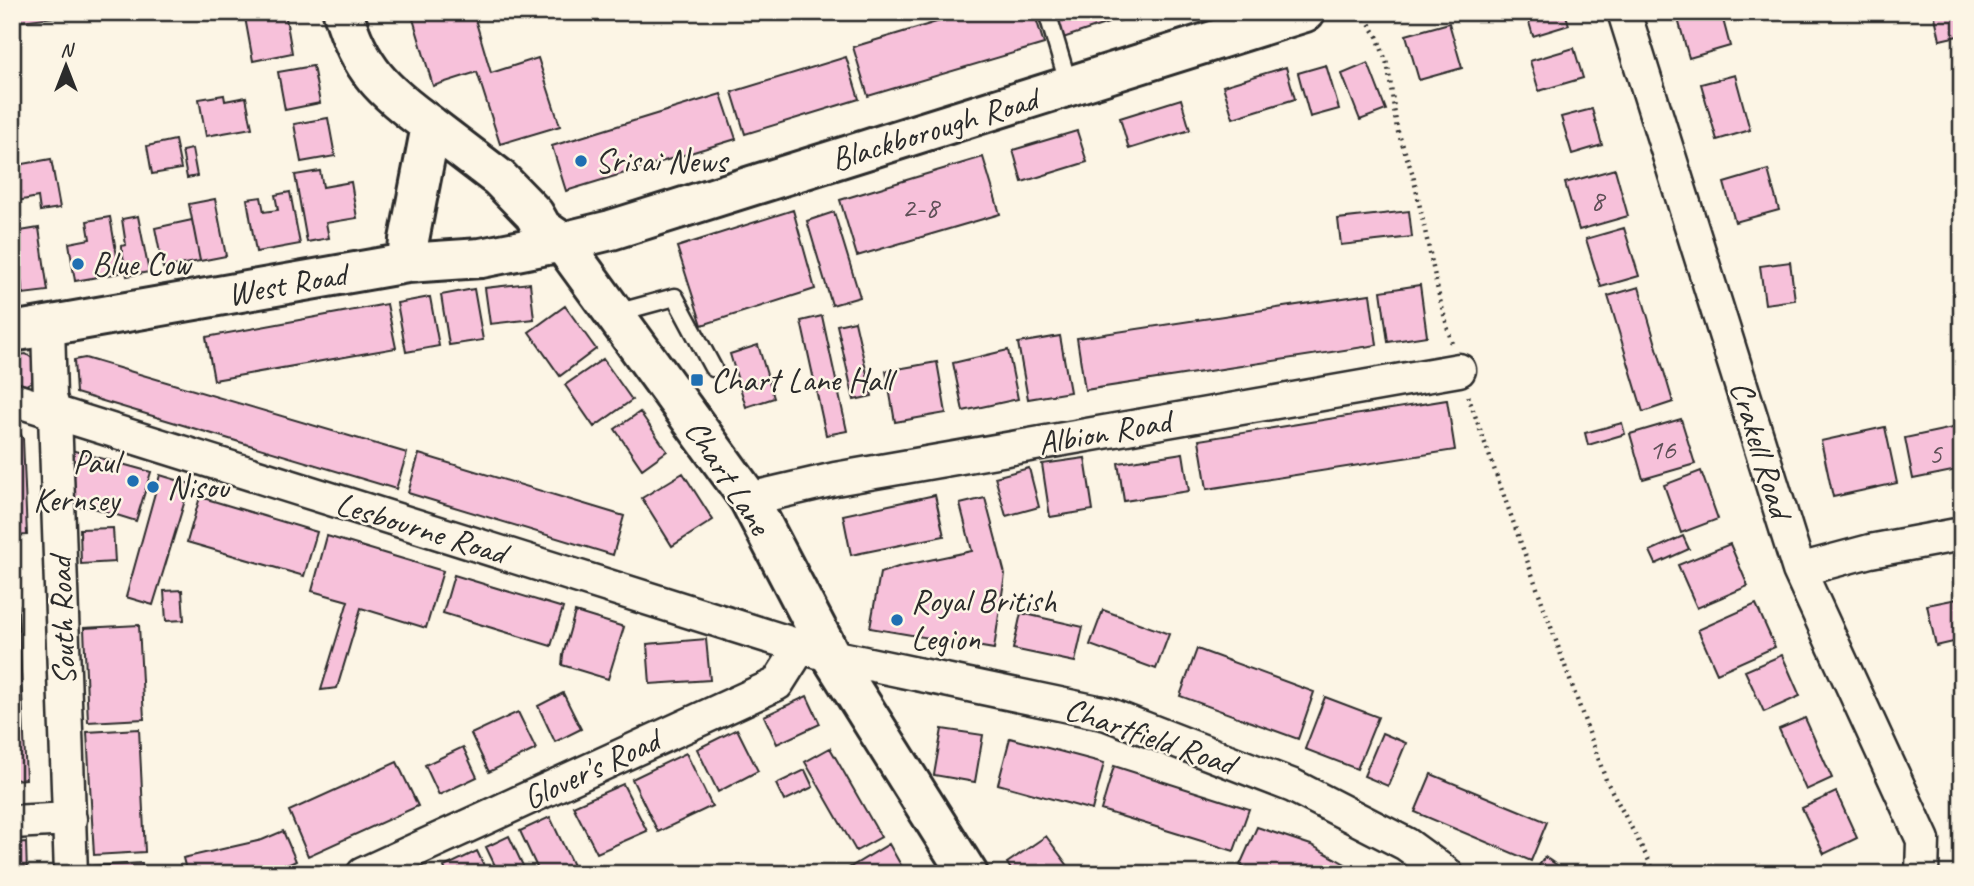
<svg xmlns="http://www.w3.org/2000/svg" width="1974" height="886" font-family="Caveat,sans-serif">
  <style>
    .building { fill: #f7c1da; stroke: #2b2b2b; stroke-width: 2 }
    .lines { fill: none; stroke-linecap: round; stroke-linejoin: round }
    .lane-casing { stroke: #2b2b2b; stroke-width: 21 }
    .street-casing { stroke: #2b2b2b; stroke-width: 37 }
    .secondary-casing { stroke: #2b2b2b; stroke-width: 44 }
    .path { stroke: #2b2b2b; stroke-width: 4.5; stroke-dasharray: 2 5; stroke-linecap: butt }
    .lane { stroke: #fcf5e5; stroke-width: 16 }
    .street { stroke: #fcf5e5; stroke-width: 32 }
    .secondary { stroke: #fcf5e5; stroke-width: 38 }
    .poi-dot { fill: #1f6fb2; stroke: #fcf5e5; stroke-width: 2.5 }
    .labels { text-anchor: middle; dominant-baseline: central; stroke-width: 5; stroke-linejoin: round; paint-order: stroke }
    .number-label { font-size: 30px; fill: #5e5057 }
    .street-label { font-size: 33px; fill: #2b2b2b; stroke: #fcf5e5 }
    .poi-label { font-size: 33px; fill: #2b2b2b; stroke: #fcf5e5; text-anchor: start }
  </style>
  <rect width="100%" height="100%" fill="#fcf5e5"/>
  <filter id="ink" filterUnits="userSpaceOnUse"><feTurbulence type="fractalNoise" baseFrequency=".0143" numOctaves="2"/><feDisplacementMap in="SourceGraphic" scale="14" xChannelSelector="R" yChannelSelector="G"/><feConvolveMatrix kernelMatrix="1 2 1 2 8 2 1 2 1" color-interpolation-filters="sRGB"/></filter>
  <g filter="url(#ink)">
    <path class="building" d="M12,12H97L12,22Z
      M244,12H285L292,53L253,61Z
      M411,12H473L491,73L538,58L560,126L500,144L477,72L433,86Z
      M970,12H1034L1044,44L868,96L853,47Z
      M1052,12H1105L1108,23L1060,39Z
      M1116,12H1148L1119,21Z
      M1526,12H1565L1569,25L1533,36Z
      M1676,12H1721L1730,46L1689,58Z
      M1934,12H1962V35L1940,40Z
      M1449,23L1462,68L1419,80L1406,35Z
      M1574,48L1583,78L1539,91L1530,61Z
      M846,57L859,99L745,134L732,92Z
      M1368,63L1386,110L1360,120L1342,74Z
      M1326,65L1339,109L1310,117L1298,73Z
      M313,66L320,103L285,110L278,72Z
      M1286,67L1295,99L1233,118L1223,86Z
      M1735,75L1750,130L1717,140L1701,84Z
      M721,94L736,139L566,191L552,146Z
      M224,95L225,101L246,97L252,128L206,136L199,99Z
      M1181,99L1190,130L1129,149L1120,118Z
      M1592,109L1602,145L1572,154L1561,117Z
      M328,118L335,156L301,162L294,124Z
      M1077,131L1087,162L1022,182L1013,150Z
      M175,140L181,169L152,174L147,146Z
      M192,149L197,176L187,178L182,151Z
      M983,157L1000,214L857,256L840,200Z
      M51,159L60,208L40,211L38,197L12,202V166Z
      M1615,169L1628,216L1579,230L1565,183Z
      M1768,170L1779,210L1735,222L1724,183Z
      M320,171L323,187L351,182L357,218L326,223L329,238L307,242L295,175Z
      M290,192L300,244L256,252L247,199L261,197L264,212L278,210L275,195Z
      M215,199L226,256L200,261L189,204Z
      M793,210L815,289L702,325L677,247Z
      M1409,211L1412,237L1341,245L1338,219Z
      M834,212L860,297L832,305L807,221Z
      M138,216L149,272L127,276L121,246L126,245L122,219Z
      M110,217L120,273L75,281L69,243L90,239L87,221Z
      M192,220L200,261L163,268L155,228Z
      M39,228L48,291L23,294L14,232Z
      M1624,228L1639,276L1601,287L1586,239Z
      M1790,262L1795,300L1765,304L1760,266Z
      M530,283L534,319L490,324L485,288Z
      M1420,285L1427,336L1388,342L1381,291Z
      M1639,287L1673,402L1643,412L1608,296Z
      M474,289L483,340L449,345L441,295Z
      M1370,294L1377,345L1085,390L1077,338Z
      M430,297L439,346L406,352L397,303Z
      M387,304L396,348L214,380L206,337Z
      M565,306L596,349L560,376L529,332Z
      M822,316L847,431L826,435L801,321Z
      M855,321L872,396L854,400L837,325Z
      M1060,336L1070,392L1028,399L1018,343Z
      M758,345L774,398L746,407L730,354Z
      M1008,350L1018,399L963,411L953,363Z
      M26,354L32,358L33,381L26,385L12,381V356Z
      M85,358L407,453L396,489L76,393L74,360Z
      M603,359L632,400L594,427L565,385Z
      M937,362L946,413L895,422L886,371Z
      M1447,400L1455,450L1207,489L1199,440Z
      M640,412L667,451L642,469L615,429Z
      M1681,419L1695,464L1643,479L1630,434Z
      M1622,423L1625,434L1588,445L1585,433Z
      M1962,426V469L1913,479L1905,438Z
      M1885,427L1897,483L1833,497L1821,441Z
      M12,429L19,431L23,439L27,535L12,536Z
      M71,450L151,472L136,521L91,507H73Z
      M1183,453L1189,491L1124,501L1118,463Z
      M419,454L624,516L613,555L408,493Z
      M1085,458L1093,510L1050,517L1042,464Z
      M1029,468L1039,507L1006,516L995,477Z
      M1701,471L1718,519L1681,533L1664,485Z
      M683,473L713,520L672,546L642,498Z
      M160,475L190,484L153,605L126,597Z
      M935,495L944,536L851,555L843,515Z
      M200,497L317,532L304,576L187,542Z
      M985,498L1005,574L994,649L870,628L880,573L901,566L972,551L960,504Z
      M113,528L115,562L81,564L80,529Z
      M327,536L443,571L426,628L361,608L337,688L321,690L348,601L312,591Z
      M1683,536L1689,549L1656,564L1650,551Z
      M1730,544L1748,586L1697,608L1678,565Z
      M454,575L563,608L551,646L443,613Z
      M182,590L184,620L166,621L164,591Z
      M1962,598V640L1936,646L1927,605Z
      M1756,604L1775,647L1717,673L1698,630Z
      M12,605H18L26,779L12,780Z
      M1103,610L1169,634L1156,669L1090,645Z
      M575,612L624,627L608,679L562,665L563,655Z
      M1021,613L1083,627L1075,662L1013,649Z
      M139,625L144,719L88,722L84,628Z
      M706,639L710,680L650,684L647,644Z
      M1197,649L1314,692L1298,739L1180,696Z
      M1782,655L1800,696L1764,712L1745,671Z
      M563,693L581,729L555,742L538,706Z
      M807,696L820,724L777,744L764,716Z
      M1325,697L1378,717L1357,769L1305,749Z
      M518,712L536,749L489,772L471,734Z
      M1805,718L1832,778L1806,790L1779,729Z
      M139,729L145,852L94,855L87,732Z
      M737,729L758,771L718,792L697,749Z
      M942,729L983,735L975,782L934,775Z
      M1382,733L1406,743L1388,786L1364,776Z
      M1010,738L1104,763L1092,810L998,784Z
      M463,747L477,777L439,795L425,765Z
      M830,748L881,837L856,851L805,762Z
      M686,753L712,806L658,832L632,779Z
      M397,762L418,806L308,856L289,811Z
      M1114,766L1249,809L1234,851L1101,810Z
      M805,770L813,787L784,801L776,784Z
      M1431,774L1547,822L1531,861L1415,812Z
      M623,784L647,831L597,853L573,806Z
      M1836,792L1857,838L1824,854L1802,808Z
      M550,817L577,874H540L520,831Z
      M1257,827L1311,845L1363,874H1260L1240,865Z
      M283,831L296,861L275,871L265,874H187L183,858L262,840Z
      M509,836L525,870L518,874H499L486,847Z
      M1046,836L1074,874H1014L1007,863Z
      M26,842L27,874H12V843Z
      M889,844L906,874H839Z
      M477,851L488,874H447L444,867Z
      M1545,857L1570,874H1533Z
      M142,863L143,874H93V866Z"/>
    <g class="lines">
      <g class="lane-casing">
        <path id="lane" d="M1047,12L1069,86
          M616,313L675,297L713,368"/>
      </g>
      <g class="street-casing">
        <path id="street" d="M1624,12L1799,570L1923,840L1922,874
          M48,326L50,397L55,414L71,874
          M12,399L831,656L1107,714L1293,786L1406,844L1447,874
          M749,499L835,479L1459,370
          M1799,570L1870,551L1962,534
          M12,822L70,819
          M363,874L777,684L801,646"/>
      </g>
      <g class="secondary-casing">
        <path id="secondary" d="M343,12C359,69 384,92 431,126L409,240L407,263
          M431,126L499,178L534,214L542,228L562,242L749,499L831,656L968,874
          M12,332L407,263L481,258L562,242L611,230L1305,12"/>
      </g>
      <path class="path" d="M1362,12L1377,36L1388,67L1397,129L1413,175L1440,300L1452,344
        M1468,396L1606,780L1656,874"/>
      <use href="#lane" class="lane"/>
      <use href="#street" class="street"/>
      <use href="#secondary" class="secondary"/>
    </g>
  </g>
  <g class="poi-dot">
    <circle cx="581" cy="161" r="7"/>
    <circle cx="78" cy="264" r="7"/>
    <rect x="690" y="373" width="14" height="14" rx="3.5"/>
    <circle cx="133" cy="481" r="7"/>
    <circle cx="153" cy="487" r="7"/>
    <circle cx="897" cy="620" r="7"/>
  </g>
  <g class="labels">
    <g class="number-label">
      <text x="1597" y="200">8</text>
      <text x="920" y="207">2-8</text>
      <text x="1662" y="449">16</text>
      <text x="1935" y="453">5</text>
    </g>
    <g class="street-label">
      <text transform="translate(934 129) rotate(-17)">Blackborough Road</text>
      <text transform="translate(287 284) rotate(-10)">West Road</text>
      <text transform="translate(1104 432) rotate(-10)">Albion Road</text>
      <text transform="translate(1761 449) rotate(73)">Crakell Road</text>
      <text transform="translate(728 477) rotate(57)">Chart Lane</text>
      <text transform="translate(421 528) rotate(17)">Lesbourne Road</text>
      <text transform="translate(62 621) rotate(-92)">South Road</text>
      <text transform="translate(1150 736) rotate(19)">Chartfield Road</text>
      <text transform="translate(591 769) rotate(-25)">Glover's Road</text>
    </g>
    <g class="poi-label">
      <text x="595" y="161">Srisai News</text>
      <text x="92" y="264">Blue Cow</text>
      <text x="711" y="380">Chart Lane Hall</text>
      <text x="119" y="462" text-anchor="end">Paul<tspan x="119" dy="38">Kernsey</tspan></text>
      <text x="167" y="487">Nisou</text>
      <text x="911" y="601">Royal British<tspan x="911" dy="38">Legion</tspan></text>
    </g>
  </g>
  <rect width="1974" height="886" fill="none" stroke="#fcf5e5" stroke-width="42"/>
  <rect x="21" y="21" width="1932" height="844" fill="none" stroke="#2b2b2b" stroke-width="2.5" filter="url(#ink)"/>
  <g transform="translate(66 66)" stroke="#fcf5e5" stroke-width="5" paint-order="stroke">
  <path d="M0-5L12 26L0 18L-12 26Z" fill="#2b2b2b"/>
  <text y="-10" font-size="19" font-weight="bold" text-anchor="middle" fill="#2b2b2b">N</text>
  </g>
</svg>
